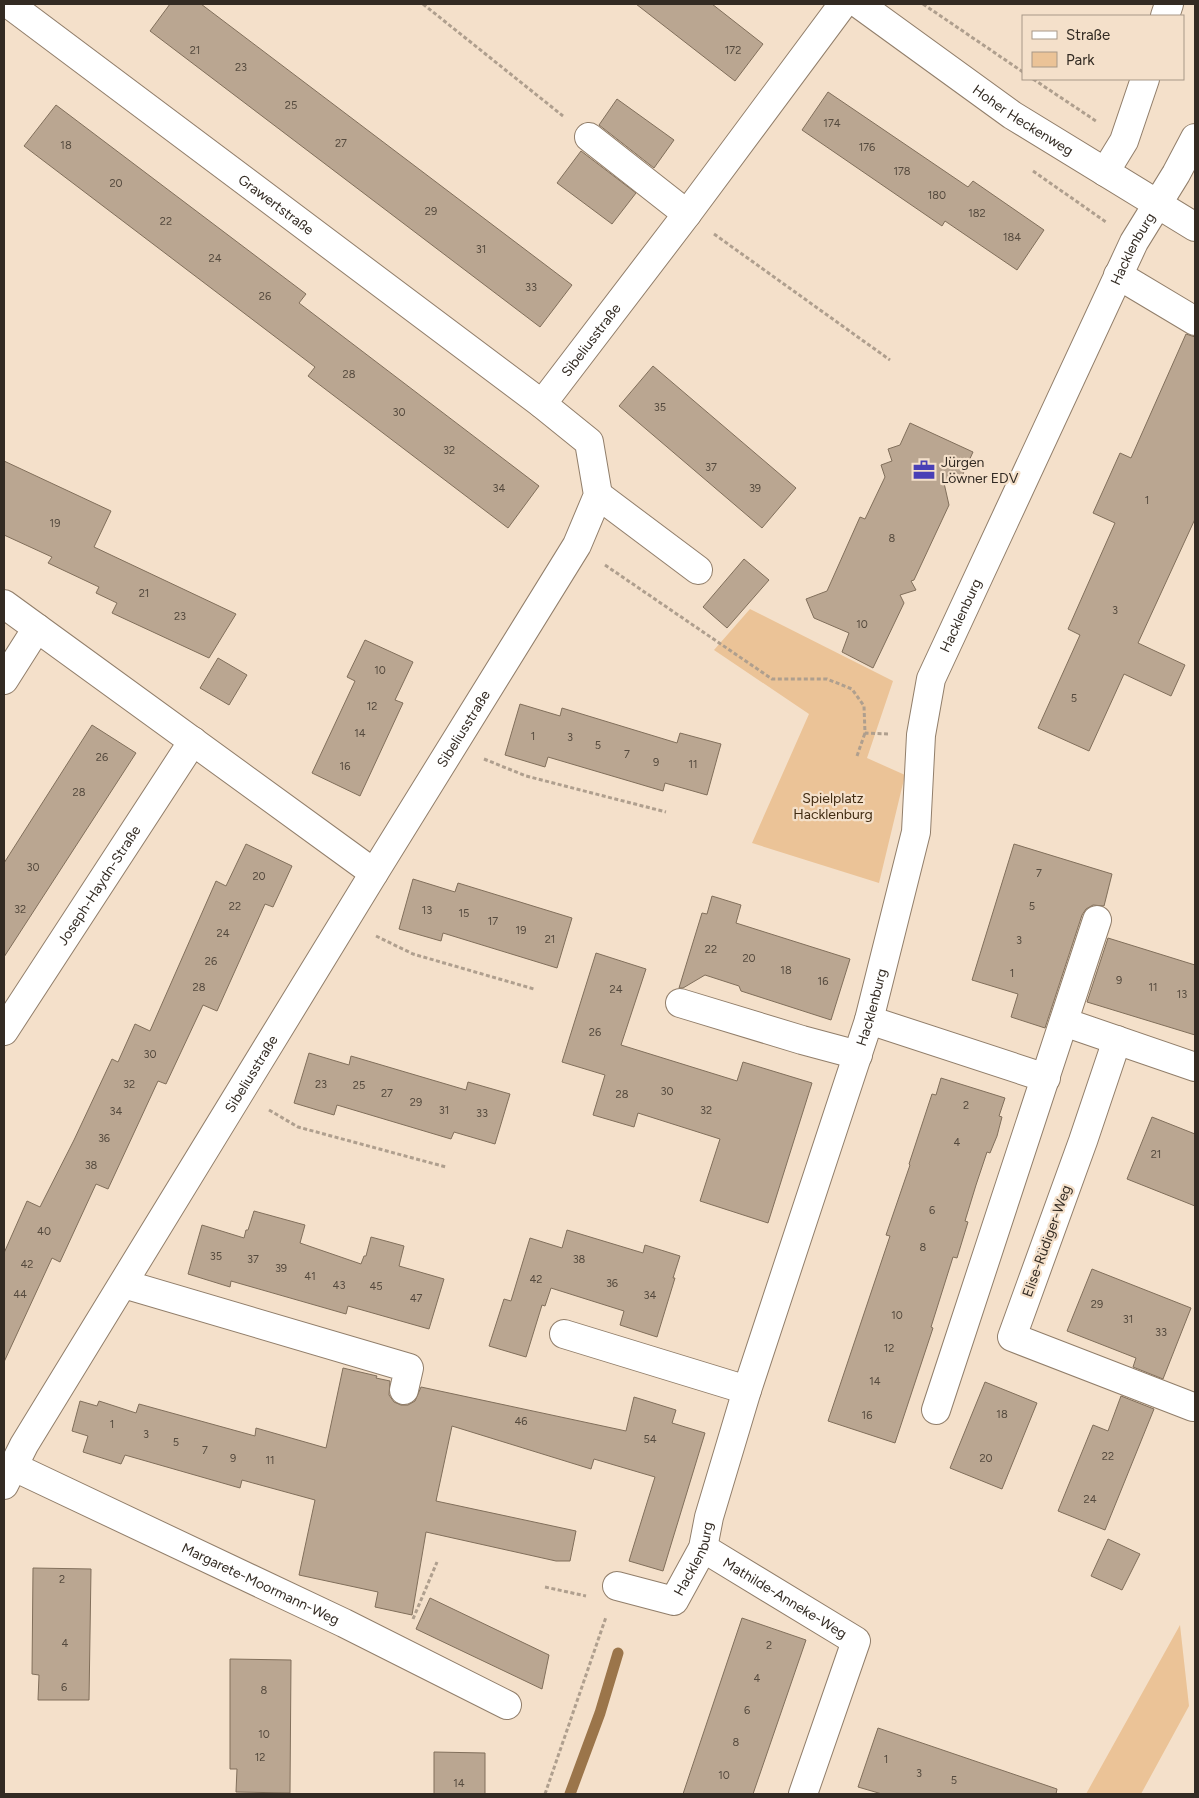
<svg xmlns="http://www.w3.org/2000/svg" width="1199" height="1798" font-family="Figtree,sans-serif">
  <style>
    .green { fill: #ebc397 }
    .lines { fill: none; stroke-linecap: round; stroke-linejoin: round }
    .stream { stroke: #9b754a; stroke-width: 11 }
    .building { fill: #baa691; stroke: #816f5b }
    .minor-casing { stroke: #917e6a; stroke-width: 30 }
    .path { stroke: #af9f8e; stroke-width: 3; stroke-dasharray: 4 2.5; stroke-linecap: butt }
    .minor { stroke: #fff; stroke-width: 28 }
    .labels { text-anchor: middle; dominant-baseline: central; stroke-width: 4.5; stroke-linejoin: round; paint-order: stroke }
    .number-label { font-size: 11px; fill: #554a3e }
    .street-label { font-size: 14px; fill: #332b23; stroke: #f4e0ca }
    .poi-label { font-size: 14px; fill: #332b23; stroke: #f4e0ca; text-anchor: start }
    .park-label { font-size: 14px; fill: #412b11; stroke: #f4e0ca }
  </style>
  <rect width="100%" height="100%" fill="#f4e0ca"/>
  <path class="green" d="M750,609L893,681L867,758L905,775L879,883L752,843L809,714L714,650Z
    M1180,1625L1189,1706L1141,1794H1086Z"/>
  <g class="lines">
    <path class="stream" d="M570,1794L600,1713L618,1653"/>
  </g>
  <path class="building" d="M170,4H201L572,285L540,327L150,31Z
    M636,4H712L763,44L735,81Z
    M828,92L968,187L973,181L1044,230L1017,270L945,221L942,226L802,130Z
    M617,99L674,140L654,168L599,125Z
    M56,105L306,294L299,303L539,486L508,528L308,376L315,367L24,146Z
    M581,151L636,193L612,224L557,183Z
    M1186,334L1195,337V519L1138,643L1185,665L1171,696L1124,674L1089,751L1038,728L1080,635L1068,629L1115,523L1093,513L1120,453L1131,458Z
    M653,366L796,488L762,528L619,406Z
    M910,423L973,452L962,476L944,483L949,505L914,580L911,581L916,590L900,595L904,603L873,668L842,652L849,633L814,618L806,599L827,591L860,517L865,519L885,477L881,465L892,461L888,449L900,445Z
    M4,461L111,511L94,547L236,614L209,658L112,613L117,603L96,593L99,587L48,563L52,557L4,535Z
    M744,559L769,580L727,628L703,607Z
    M365,640L413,662L395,700L403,703L360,796L312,773L355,681L347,677Z
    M218,658L247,675L229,705L200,688Z
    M520,704L560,716L562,708L677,743L680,733L721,744L707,795L665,783L663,791L548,757L545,767L505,755Z
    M92,725L136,753L4,957V863Z
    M246,844L292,866L273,907L265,904L217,1011L203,1005L166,1084L158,1081L108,1189L96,1184L60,1262L52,1258L4,1362V1253L27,1201L40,1207L74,1140L112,1059L118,1062L135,1024L150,1031L216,881L226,886Z
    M1014,844L1112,874L1104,906L1093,905L1086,909L1082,915L1045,1028L1011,1017L1018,994L972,980Z
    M413,879L455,892L458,883L572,918L557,968L443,933L441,941L399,929Z
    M712,896L741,905L736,923L850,959L831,1020L741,991L739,986L705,975L683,988H679L702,913L707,914Z
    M1108,938L1195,965V1035L1087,1002Z
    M596,953L646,969L621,1045L737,1081L743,1062L812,1083L768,1223L700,1201L720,1139L638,1113L634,1127L593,1115L605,1075L562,1062Z
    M309,1053L349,1065L351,1056L466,1090L468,1082L510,1094L495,1144L454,1132L451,1139L337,1105L334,1115L294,1103Z
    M941,1078L1005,1098L999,1116L1002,1117L997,1136L990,1153L987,1152L976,1185L965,1221L968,1222L957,1258L953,1257L931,1327L933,1328L895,1443L828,1421L890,1236L886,1235L910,1165L909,1164L932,1094L936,1095Z
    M1152,1117L1195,1134V1206L1127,1179Z
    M254,1211L305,1225L300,1243L361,1264L364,1256H366L371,1237L404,1246L399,1266L444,1279L429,1329L348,1306L346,1314L231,1281L230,1287L188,1274L202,1225L244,1238L246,1230H248Z
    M567,1230L643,1253L645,1245L680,1256L673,1278H675L657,1337L620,1325L624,1311L551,1288L545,1306L542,1305L526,1357L489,1346L504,1299L511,1301L530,1238L562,1248Z
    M1092,1269L1191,1308L1163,1379L1133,1367L1136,1358L1067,1331Z
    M343,1368L377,1376L376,1378L390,1381L389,1395L394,1402L401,1405H408L415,1401L421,1387L626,1431L634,1397L676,1410L672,1423L705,1433L663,1571L629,1561L655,1477L594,1459L591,1469L452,1426L436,1501L576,1531L570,1561H556L426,1532L412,1615L375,1607L378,1592L299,1575L315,1500L242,1480L240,1488L125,1455L121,1464L83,1452L88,1436L72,1431L80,1401L97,1406L99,1401L136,1413L139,1404L255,1436L256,1428L326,1448Z
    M985,1382L1037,1403L1002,1489L950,1468Z
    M1121,1396L1154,1409L1105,1530L1058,1511L1093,1425L1108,1431Z
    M1108,1539L1140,1554L1122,1590L1091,1576Z
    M33,1568L91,1569L89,1700H38L39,1675L32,1674Z
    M430,1598L549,1655L542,1689L416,1629Z
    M742,1618L806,1640L753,1794H683Z
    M230,1659L291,1660L290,1793L236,1792L237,1769H230Z
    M878,1728L1057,1789L1056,1794H882L858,1787Z
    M434,1752L485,1753V1794H434Z"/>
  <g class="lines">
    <g class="minor-casing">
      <g id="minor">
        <path id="s1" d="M9,4L542,404"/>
        <path id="s2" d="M859,4L1012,115L1195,227"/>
        <path d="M1165,16L1169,4"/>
        <path d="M589,137L687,214"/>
        <path d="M1105,172L1124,141L1145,79"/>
        <path d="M1118,275L1195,321"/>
        <path d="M598,495L698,570"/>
        <path d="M4,604L374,873"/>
        <path d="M4,680L37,628"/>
        <path d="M680,1003L802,1040L858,1055"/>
        <path d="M869,1020L1046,1078"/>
        <path d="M1064,1022L1195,1067"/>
        <path id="s3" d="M4,1031L193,741"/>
        <path d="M1117,1040L1083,1141L1012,1337L1193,1407"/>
        <path d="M124,1284L409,1368L404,1390"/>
        <path d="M564,1334L747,1390"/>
        <path d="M936,1410L1097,920"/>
        <path id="s4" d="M12,1466L344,1623L507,1705"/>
        <path id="s5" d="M4,1485L24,1445L374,873L577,545L598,495L589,442L542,404L687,214L843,4"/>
        <path id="s6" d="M703,1548L856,1641L803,1794"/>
        <path id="s7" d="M617,1586L674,1601L703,1548L709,1517L747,1390L869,1020L916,832L921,735L931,679L1134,242L1176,174L1195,138"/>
      </g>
    </g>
    <path class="path" d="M423,4L563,116
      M923,4L1023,72
      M1033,79L1096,121
      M1033,171L1106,222
      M714,234L890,360
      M605,565L772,679H827L852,689L864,706L865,733L888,734
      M857,756L865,733
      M484,759L526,776L666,812
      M376,936L413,954L534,989
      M269,1110L298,1127L446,1167
      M545,1587L586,1596
      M413,1619L437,1562
      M545,1794L606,1617"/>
    <use href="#minor" class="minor"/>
  </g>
  <defs>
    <g id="office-bare" transform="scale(1.725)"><path d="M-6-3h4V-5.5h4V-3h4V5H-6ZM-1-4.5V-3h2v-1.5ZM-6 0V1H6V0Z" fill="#493fb6" stroke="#f4e0ca" stroke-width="2.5" paint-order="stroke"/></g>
  </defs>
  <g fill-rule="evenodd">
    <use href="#office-bare" x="924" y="470"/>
  </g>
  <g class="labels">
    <g class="number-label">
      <text x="195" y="50">21</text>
      <text x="733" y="50">172</text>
      <text x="241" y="67">23</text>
      <text x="291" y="105">25</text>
      <text x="832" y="123">174</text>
      <text x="341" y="143">27</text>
      <text x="66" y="145">18</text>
      <text x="867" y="147">176</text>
      <text x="902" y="171">178</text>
      <text x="116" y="183">20</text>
      <text x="937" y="195">180</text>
      <text x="431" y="211">29</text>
      <text x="977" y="213">182</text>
      <text x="166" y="221">22</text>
      <text x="1012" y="237">184</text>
      <text x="481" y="249">31</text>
      <text x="215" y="258">24</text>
      <text x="531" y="287">33</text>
      <text x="265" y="296">26</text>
      <text x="349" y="374">28</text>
      <text x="660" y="407">35</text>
      <text x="399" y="412">30</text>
      <text x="449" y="450">32</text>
      <text x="711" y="467">37</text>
      <text x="499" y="488">34</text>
      <text x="755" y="488">39</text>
      <text x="1147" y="500">1</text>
      <text x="55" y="523">19</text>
      <text x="892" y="538">8</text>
      <text x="144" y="593">21</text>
      <text x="1115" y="610">3</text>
      <text x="180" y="616">23</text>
      <text x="862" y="624">10</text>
      <text x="380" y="670">10</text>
      <text x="1074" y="698">5</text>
      <text x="372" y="706">12</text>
      <text x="360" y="733">14</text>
      <text x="533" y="736">1</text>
      <text x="570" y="737">3</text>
      <text x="598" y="745">5</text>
      <text x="627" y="754">7</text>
      <text x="102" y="757">26</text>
      <text x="656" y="762">9</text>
      <text x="693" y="764">11</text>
      <text x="345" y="766">16</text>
      <text x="79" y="792">28</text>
      <text x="33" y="867">30</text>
      <text x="1039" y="873">7</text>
      <text x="259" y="876">20</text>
      <text x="235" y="906">22</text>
      <text x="1032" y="906">5</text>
      <text x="20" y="909">32</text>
      <text x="427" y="910">13</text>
      <text x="464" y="913">15</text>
      <text x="493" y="921">17</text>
      <text x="521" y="930">19</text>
      <text x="223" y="933">24</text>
      <text x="550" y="939">21</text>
      <text x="1019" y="940">3</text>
      <text x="711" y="949">22</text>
      <text x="749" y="958">20</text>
      <text x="211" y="961">26</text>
      <text x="786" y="970">18</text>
      <text x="1012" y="973">1</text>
      <text x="1119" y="980">9</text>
      <text x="823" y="981">16</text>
      <text x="199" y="987">28</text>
      <text x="1153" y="987">11</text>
      <text x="616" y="989">24</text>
      <text x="1182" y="994">13</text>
      <text x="595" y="1032">26</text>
      <text x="150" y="1054">30</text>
      <text x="129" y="1084">32</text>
      <text x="321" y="1084">23</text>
      <text x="359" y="1085">25</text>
      <text x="667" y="1091">30</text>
      <text x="387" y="1093">27</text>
      <text x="622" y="1094">28</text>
      <text x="416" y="1102">29</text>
      <text x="966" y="1105">2</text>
      <text x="444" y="1110">31</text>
      <text x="706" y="1110">32</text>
      <text x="116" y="1111">34</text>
      <text x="482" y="1113">33</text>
      <text x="104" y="1138">36</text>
      <text x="957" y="1142">4</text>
      <text x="1156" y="1154">21</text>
      <text x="91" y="1165">38</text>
      <text x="932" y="1210">6</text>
      <text x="44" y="1231">40</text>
      <text x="923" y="1247">8</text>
      <text x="216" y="1256">35</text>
      <text x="253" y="1259">37</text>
      <text x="579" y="1259">38</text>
      <text x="27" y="1264">42</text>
      <text x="281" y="1268">39</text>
      <text x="310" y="1276">41</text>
      <text x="536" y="1279">42</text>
      <text x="612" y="1283">36</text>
      <text x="339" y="1285">43</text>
      <text x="376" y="1286">45</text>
      <text x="20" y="1294">44</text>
      <text x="650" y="1295">34</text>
      <text x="416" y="1298">47</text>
      <text x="1097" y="1304">29</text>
      <text x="897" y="1315">10</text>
      <text x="1128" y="1319">31</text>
      <text x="1161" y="1332">33</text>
      <text x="889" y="1348">12</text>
      <text x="875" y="1381">14</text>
      <text x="1002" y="1414">18</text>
      <text x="867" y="1415">16</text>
      <text x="521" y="1421">46</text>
      <text x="112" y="1424">1</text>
      <text x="146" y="1434">3</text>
      <text x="650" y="1439">54</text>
      <text x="176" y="1442">5</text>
      <text x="205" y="1450">7</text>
      <text x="1108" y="1456">22</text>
      <text x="233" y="1458">9</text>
      <text x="986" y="1458">20</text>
      <text x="270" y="1460">11</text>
      <text x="1090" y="1499">24</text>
      <text x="62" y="1579">2</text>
      <text x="65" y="1643">4</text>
      <text x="769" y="1645">2</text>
      <text x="757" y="1678">4</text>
      <text x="64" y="1687">6</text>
      <text x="264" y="1690">8</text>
      <text x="747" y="1710">6</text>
      <text x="264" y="1734">10</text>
      <text x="736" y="1742">8</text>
      <text x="260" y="1757">12</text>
      <text x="886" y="1759">1</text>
      <text x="919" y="1773">3</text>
      <text x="724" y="1775">10</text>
      <text x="954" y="1780">5</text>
      <text x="459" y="1783">14</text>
    </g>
    <g class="street-label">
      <text stroke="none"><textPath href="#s2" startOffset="201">Hoher Heckenweg</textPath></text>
      <text stroke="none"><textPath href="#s1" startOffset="334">Grawertstraße</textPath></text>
      <text stroke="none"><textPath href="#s7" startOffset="1496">Hacklenburg</textPath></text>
      <text stroke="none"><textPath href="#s5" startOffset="1350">Sibeliusstraße</textPath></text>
      <text stroke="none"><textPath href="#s7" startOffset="1091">Hacklenburg</textPath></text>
      <text stroke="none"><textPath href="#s5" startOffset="885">Sibeliusstraße</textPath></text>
      <text stroke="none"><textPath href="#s3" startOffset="174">Joseph-Haydn-Straße</textPath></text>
      <text stroke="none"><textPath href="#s7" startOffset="686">Hacklenburg</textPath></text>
      <text stroke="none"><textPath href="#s5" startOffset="480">Sibeliusstraße</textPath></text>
      <text transform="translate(1047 1241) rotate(-70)">Elise-Rüdiger-Weg</text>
      <text stroke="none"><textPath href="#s7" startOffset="106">Hacklenburg</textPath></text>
      <text stroke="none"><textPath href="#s4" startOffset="275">Margarete-Moormann-Weg</textPath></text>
      <text stroke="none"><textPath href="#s6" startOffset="96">Mathilde-Anneke-Weg</textPath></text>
    </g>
    <g class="poi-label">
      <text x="941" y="462">Jürgen<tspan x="941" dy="16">Löwner EDV</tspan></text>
    </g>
    <g class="park-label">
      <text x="833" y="798">Spielplatz<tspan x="833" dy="16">Hacklenburg</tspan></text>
    </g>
  </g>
  <rect width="1199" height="1798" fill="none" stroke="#332b23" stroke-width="10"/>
  <rect x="1022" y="15" width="162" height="65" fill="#f4e0ca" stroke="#a79887"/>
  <rect x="1032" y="31" width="25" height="8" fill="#ffffff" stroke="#a79887"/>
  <text x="1066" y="40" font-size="15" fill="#332b23">Straße</text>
  <rect x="1032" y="52" width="25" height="15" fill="#ebc397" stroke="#a79887"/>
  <text x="1066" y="65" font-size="15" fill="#332b23">Park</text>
</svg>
